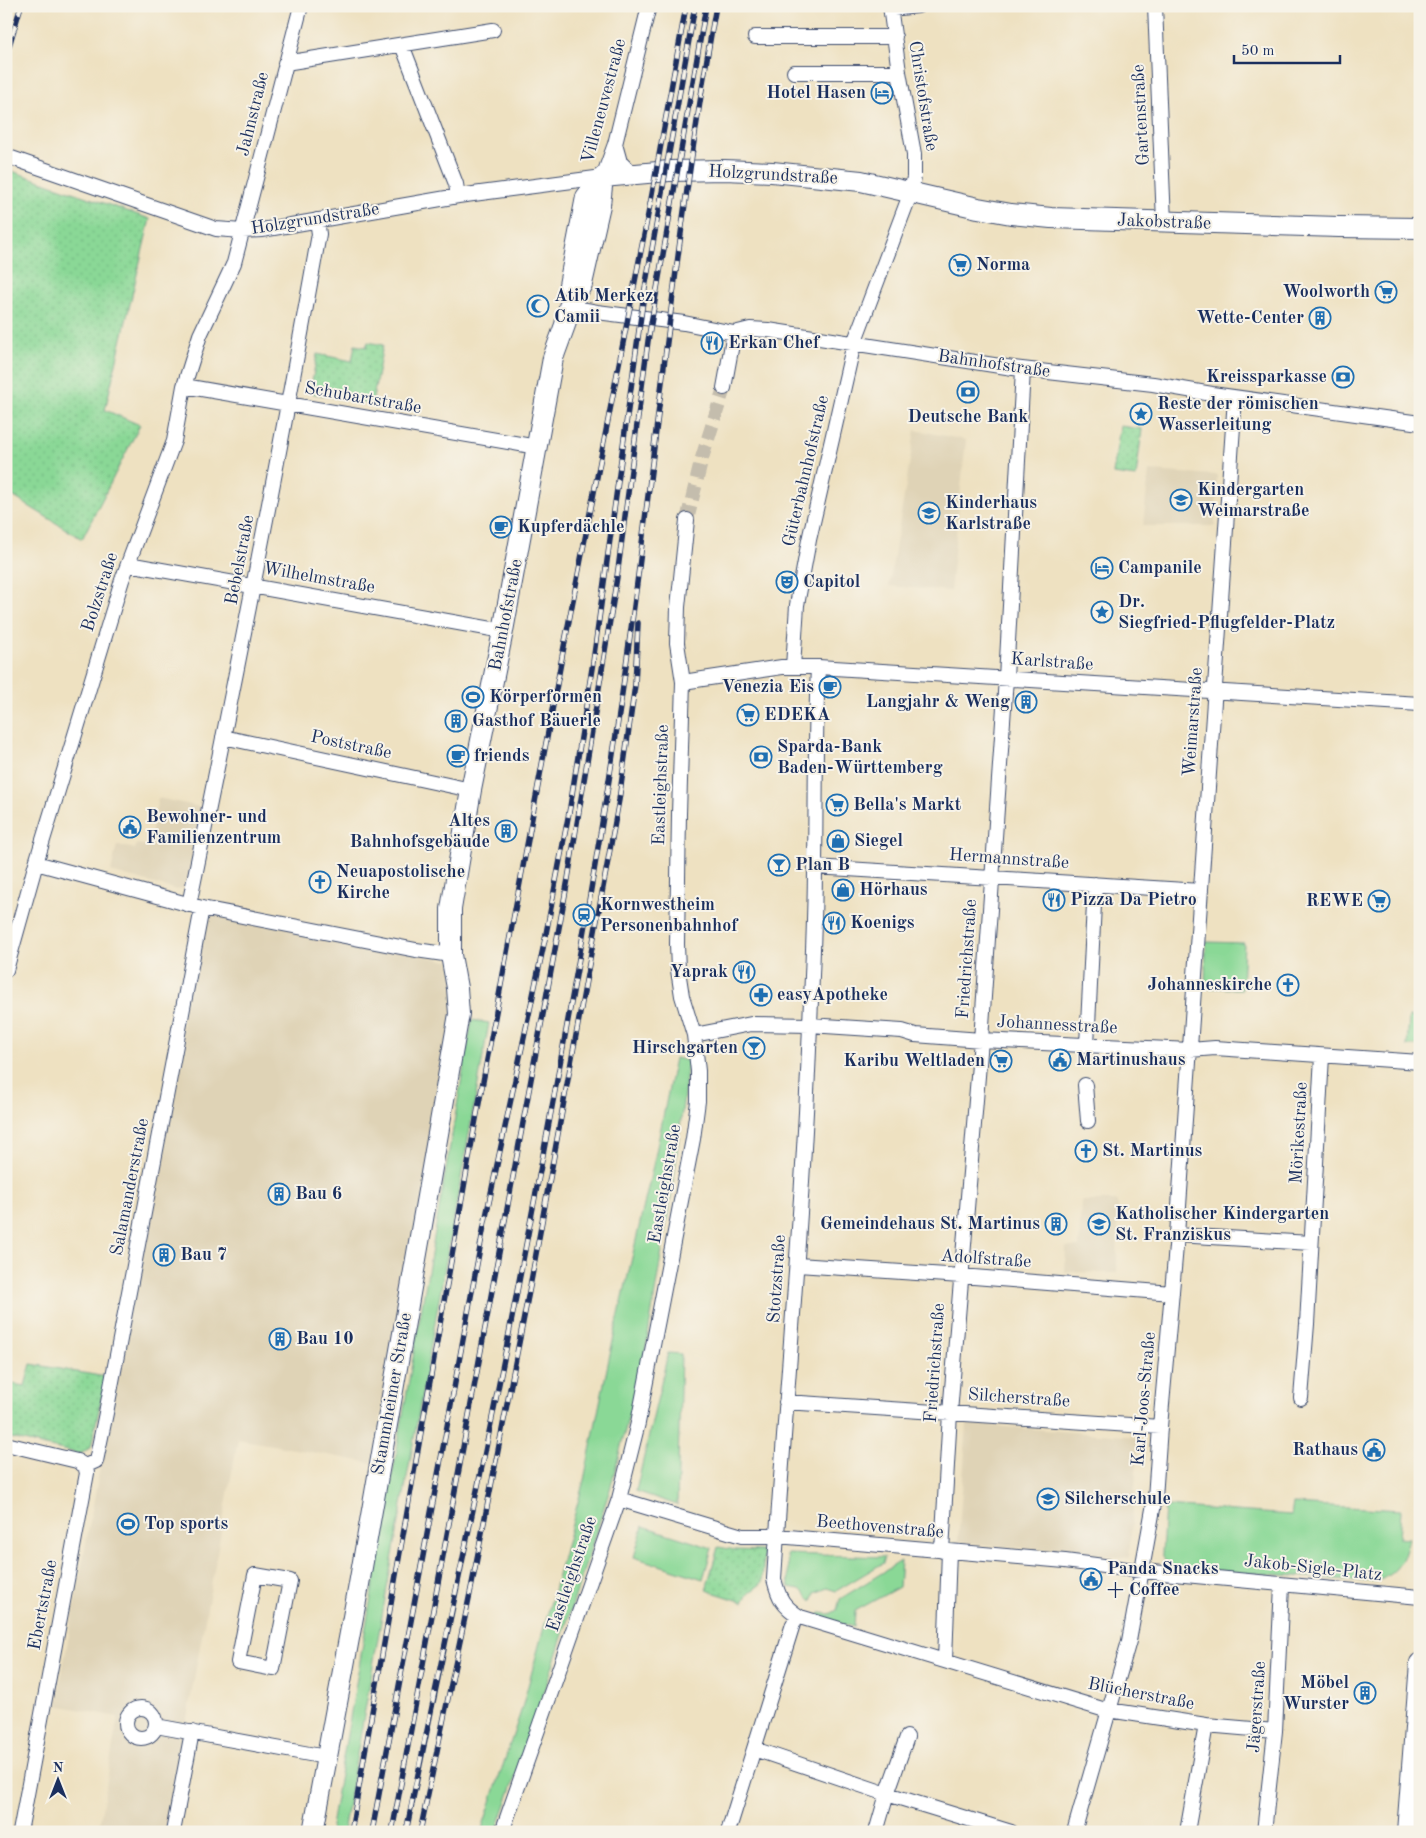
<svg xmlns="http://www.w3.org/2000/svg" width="1426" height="1838" font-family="'Old Standard TT',serif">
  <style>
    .built { fill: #dfd3b6 }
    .grass { fill: #8ad896; stroke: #52847a }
    .park { fill: url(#park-dots); stroke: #52847a }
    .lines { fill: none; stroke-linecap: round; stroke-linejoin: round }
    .street-tunnel { stroke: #c4bdad; stroke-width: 14; stroke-dasharray: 14 7; stroke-linecap: butt }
    .street-casing { stroke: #3b4a6d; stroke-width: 16 }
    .secondary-casing { stroke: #3b4a6d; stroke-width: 22 }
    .street { stroke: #fff; stroke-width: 14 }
    .secondary { stroke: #fff; stroke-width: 20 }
    .rail-casing { stroke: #1b2f5e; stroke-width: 5.5 }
    .rail { stroke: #f7f3e8; stroke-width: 4; stroke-dasharray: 11; stroke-linecap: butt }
    .labels { text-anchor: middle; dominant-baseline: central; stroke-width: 4; stroke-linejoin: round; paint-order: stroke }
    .poi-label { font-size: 18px; font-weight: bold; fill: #1b2f5e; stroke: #f7f3e8; text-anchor: start }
    .street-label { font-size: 18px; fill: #1b2f5e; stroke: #f7f3e8 }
  </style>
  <defs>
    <pattern id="park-dots" width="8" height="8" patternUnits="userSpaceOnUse" patternTransform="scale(1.25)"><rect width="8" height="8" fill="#8ad896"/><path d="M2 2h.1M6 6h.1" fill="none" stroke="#76ba84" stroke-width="1.8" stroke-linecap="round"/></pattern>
  </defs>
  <rect width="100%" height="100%" fill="#f7f3e8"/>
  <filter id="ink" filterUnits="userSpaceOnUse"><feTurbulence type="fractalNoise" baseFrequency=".02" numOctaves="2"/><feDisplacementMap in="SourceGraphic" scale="10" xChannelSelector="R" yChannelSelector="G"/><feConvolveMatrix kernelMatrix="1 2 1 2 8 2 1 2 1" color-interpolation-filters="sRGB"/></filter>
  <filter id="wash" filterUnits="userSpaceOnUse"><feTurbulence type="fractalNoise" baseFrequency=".0096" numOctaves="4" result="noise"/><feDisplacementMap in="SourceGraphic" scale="20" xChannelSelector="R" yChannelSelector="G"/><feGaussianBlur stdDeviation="1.12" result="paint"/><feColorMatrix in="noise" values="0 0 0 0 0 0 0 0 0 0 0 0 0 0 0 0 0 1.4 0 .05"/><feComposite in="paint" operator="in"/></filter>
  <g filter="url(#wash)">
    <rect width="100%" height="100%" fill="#eee1c1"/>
    <path class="built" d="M915,430L966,440L950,591L889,586Z
      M1149,471L1217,475L1215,526H1143Z
      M158,798L205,808L189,882L185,887L177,890L111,872L117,845L135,849L137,844L149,846Z
      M204,905L452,962L456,1014L372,1463L238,1439L166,1832H98L118,1717L56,1705Z
      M1081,1201H1118L1117,1273L1065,1272L1066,1247H1079Z
      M967,1424L1139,1437L1129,1558L958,1542Z"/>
    <path class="grass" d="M1206,942L1244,943L1242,989L1205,988Z
      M1409,1017L1420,1018V1046H1407Z
      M472,1020L489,1023L343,1832H330Z
      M675,1058L688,1061L674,1178L646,1347L611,1486L529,1739L496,1832H481L522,1708L584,1480L610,1354L655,1157Z
      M668,1353L681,1354L677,1505L636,1491Z
      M1293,1504L1401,1510L1399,1538L1409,1539C1403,1562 1398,1572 1376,1582L1172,1567L1165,1561L1162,1553L1165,1506L1291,1515Z
      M643,1526L712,1548L703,1579L634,1557Z
      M787,1554L885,1557L883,1563L836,1591L827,1588L815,1593L812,1601L800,1589L789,1587Z
      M901,1561L899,1587L855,1611L854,1627L818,1617L820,1613L830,1614L837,1610L840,1599Z"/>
    <path class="park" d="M6,169L150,219L105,410L140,425L82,539L6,492Z
      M368,342L383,345L372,404L310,393L317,354L352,361L355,345L366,347Z
      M1120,426L1142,429L1136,477L1113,474Z
      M31,1364L106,1377L91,1447L81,1454L6,1437V1383L25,1386Z
      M718,1547L736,1550L764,1551L762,1583L748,1594L743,1602L706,1590Z"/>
  </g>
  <g filter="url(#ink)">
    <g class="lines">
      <path class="street-tunnel" d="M687,520L702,458L724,388"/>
      <g class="street-casing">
        <path id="street" d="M1155,6L1164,222
          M891,9L918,6
          M755,37H895
          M402,45L456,184L458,196
          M285,63L493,30
          M794,72H899
          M615,144L620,162L633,175
          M6,156L216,229L242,231L262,230L458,196L603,177L615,144L649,6
          M569,307L597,312L684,323L734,333L750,329L768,330L1013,368L1153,384L1212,394L1420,423
          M184,386L537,447
          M724,388L734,333
          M128,564L503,631
          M793,667L797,605L809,540L854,343L911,192L914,177V154L899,72L890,6
          M818,667C815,733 816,799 815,864C815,918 812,972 810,1025C803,1210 786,1394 774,1579C779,1599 783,1606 800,1617L1102,1709L1206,1725L1275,1731
          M683,682L782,667H818L1420,704
          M223,737L471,790
          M36,863L202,908L416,950L451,955
          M815,867L1201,891
          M189,905C235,682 279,459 319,234L317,220
          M6,970L36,863L122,580L174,441L184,386L200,335L234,263L301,6
          M694,1035L751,1024L810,1025L902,1031L915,1035L981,1040L1190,1050L1215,1048L1420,1062
          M1087,1045L1095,884
          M1085,1085L1088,1121
          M1177,1235L1311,1243
          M798,1265L961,1276L1172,1293
          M1301,1398L1307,1324L1322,1056
          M786,1402L1160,1427
          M6,1444L77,1461L85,1466L87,1473L20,1832
          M85,1466L96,1461L106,1413L202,908
          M619,1499L742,1536H777L1065,1561L1142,1571L1420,1597
          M942,1551L950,1413L981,1040L1006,678L1023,370
          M255,1575L290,1581L273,1669L238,1662Z
          M945,1661L949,1551
          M126 1723a15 15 0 1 1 30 0a15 15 0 1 1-30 0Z
          M156,1726L326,1757
          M754,1749L887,1794L1011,1832
          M173,1832L192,1732
          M502,1832L619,1499L638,1423L693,1139L698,1101V1071L694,1035L682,996L678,970L677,944L679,814L683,682L677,643L678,607L687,520
          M728,1832L793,1624
          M876,1832L887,1794L907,1737
          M1074,1832L1129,1641L1155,1498L1160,1427L1177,1235L1235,398
          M1187,1832L1206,1725
          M1264,1832L1275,1731L1282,1585"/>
      </g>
      <g class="secondary-casing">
        <path id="secondary" d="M603,177L669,171L725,170L772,172L861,181L978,208L1011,214L1051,218L1339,227L1420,228
          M569,285L586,197L603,177
          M313,1832L358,1590L459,1014L457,988L451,955V909L471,790L503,631L553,358L565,325L569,307L582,284L600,205L603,177
          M1407,1832L1420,1663"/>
      </g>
      <use href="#street" class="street"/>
      <use href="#secondary" class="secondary"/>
      <g class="rail-casing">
        <path id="rail" d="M6,56L21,6
          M351,1832L474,1130L562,657L652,194L686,6
          M372,1832L484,1226L545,939L570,807L593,662L644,294L695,6
          M392,1832L568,879L617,577L648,341L706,6
          M406,1832C438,1670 474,1510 506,1349C540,1172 574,995 603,817C648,548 668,275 716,6
          M420,1832L472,1584L532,1276L619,800L635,685L638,623"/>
      </g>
      <use href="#rail" class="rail"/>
    </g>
  </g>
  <defs>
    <g id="hotel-ring" transform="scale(1.125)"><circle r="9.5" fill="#f7f3e8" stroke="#1f6fb2" stroke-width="1.5"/><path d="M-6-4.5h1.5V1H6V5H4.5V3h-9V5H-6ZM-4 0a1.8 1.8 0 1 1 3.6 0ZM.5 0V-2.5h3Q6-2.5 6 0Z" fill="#1f6fb2"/></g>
    <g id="supermarket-ring" transform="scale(1.125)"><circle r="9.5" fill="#f7f3e8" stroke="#1f6fb2" stroke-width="1.5"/><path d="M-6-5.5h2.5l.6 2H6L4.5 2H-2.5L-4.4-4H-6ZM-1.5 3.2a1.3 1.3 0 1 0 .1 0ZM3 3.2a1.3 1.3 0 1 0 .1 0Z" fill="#1f6fb2"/></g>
    <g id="mosque-ring" transform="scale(1.125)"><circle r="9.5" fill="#f7f3e8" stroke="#1f6fb2" stroke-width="1.5"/><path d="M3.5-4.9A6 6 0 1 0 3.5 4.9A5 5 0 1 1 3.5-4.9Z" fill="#1f6fb2"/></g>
    <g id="building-ring" transform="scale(1.125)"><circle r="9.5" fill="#f7f3e8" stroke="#1f6fb2" stroke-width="1.5"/><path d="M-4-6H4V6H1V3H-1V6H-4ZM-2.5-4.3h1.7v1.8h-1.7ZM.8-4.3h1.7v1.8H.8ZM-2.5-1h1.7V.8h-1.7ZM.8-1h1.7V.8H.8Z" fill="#1f6fb2"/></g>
    <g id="restaurant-ring" transform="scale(1.125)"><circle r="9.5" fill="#f7f3e8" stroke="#1f6fb2" stroke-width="1.5"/><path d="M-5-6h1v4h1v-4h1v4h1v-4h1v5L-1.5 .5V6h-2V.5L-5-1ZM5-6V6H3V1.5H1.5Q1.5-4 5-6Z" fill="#1f6fb2"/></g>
    <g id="bank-ring" transform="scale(1.125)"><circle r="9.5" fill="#f7f3e8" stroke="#1f6fb2" stroke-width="1.5"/><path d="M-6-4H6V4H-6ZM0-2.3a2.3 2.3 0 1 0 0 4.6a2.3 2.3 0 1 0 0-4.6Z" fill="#1f6fb2"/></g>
    <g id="sight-ring" transform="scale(1.125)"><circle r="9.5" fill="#f7f3e8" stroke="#1f6fb2" stroke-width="1.5"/><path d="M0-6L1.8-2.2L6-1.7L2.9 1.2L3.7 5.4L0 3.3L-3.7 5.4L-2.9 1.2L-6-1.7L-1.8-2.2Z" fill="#1f6fb2"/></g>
    <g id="school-ring" transform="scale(1.125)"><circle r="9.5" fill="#f7f3e8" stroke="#1f6fb2" stroke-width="1.5"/><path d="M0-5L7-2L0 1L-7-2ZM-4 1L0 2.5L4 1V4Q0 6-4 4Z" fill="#1f6fb2"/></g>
    <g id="cafe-ring" transform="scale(1.125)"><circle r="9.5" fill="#f7f3e8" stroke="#1f6fb2" stroke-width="1.5"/><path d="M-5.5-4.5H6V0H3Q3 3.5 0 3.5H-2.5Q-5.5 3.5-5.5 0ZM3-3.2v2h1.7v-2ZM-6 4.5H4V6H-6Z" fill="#1f6fb2"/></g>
    <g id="theatre-ring" transform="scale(1.125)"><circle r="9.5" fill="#f7f3e8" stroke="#1f6fb2" stroke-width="1.5"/><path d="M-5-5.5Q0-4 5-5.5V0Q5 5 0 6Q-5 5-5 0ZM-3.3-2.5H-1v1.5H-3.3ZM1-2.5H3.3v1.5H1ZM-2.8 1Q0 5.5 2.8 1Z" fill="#1f6fb2"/></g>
    <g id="stadium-ring" transform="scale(1.125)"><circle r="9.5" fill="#f7f3e8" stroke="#1f6fb2" stroke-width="1.5"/><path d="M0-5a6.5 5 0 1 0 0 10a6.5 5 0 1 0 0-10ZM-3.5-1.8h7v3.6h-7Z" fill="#1f6fb2"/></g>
    <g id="civic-ring" transform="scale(1.125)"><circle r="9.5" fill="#f7f3e8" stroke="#1f6fb2" stroke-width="1.5"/><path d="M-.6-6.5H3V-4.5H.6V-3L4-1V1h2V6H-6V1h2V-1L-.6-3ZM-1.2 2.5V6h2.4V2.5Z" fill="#1f6fb2"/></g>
    <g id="shop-ring" transform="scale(1.125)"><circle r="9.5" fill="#f7f3e8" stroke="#1f6fb2" stroke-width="1.5"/><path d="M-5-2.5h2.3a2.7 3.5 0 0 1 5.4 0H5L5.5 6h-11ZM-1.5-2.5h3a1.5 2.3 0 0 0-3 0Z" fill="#1f6fb2"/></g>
    <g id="bar-ring" transform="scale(1.125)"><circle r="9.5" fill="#f7f3e8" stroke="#1f6fb2" stroke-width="1.5"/><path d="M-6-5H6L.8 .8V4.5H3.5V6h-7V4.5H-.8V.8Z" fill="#1f6fb2"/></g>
    <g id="church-ring" transform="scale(1.125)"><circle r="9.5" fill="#f7f3e8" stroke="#1f6fb2" stroke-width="1.5"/><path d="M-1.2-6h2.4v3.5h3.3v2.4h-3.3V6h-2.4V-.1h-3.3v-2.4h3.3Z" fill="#1f6fb2"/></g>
    <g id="station-ring" transform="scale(1.125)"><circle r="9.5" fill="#f7f3e8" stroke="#1f6fb2" stroke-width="1.5"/><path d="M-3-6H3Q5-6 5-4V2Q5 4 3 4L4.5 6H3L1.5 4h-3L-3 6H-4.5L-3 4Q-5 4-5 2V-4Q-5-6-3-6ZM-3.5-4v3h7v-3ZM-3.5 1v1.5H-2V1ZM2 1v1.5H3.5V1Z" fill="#1f6fb2"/></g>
    <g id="pharmacy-ring" transform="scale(1.125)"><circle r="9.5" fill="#f7f3e8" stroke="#1f6fb2" stroke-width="1.5"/><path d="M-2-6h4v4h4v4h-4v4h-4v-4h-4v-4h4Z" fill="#1f6fb2"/></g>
  </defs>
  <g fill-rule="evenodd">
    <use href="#hotel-ring" x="882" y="93"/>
    <use href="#supermarket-ring" x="960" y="265"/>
    <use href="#supermarket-ring" x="1386" y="292"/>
    <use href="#mosque-ring" x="538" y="306"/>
    <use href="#building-ring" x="1320" y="318"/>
    <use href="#restaurant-ring" x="712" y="343"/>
    <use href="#bank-ring" x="1343" y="377"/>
    <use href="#bank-ring" x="968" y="392"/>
    <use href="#sight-ring" x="1141" y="414"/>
    <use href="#school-ring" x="1181" y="500"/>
    <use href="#school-ring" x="929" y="513"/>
    <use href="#cafe-ring" x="501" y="527"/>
    <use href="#hotel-ring" x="1102" y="568"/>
    <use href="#theatre-ring" x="787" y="582"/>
    <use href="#sight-ring" x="1102" y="612"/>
    <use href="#cafe-ring" x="830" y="687"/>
    <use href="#stadium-ring" x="473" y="697"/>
    <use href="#building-ring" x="1026" y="702"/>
    <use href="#supermarket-ring" x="748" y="715"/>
    <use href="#building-ring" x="456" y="721"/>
    <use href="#cafe-ring" x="458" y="756"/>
    <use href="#bank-ring" x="761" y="757"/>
    <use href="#supermarket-ring" x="837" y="805"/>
    <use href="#civic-ring" x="130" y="827"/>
    <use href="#building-ring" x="506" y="831"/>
    <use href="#shop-ring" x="838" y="841"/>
    <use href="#bar-ring" x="779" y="865"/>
    <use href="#church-ring" x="320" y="882"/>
    <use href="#shop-ring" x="843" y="890"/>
    <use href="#restaurant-ring" x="1054" y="900"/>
    <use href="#supermarket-ring" x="1379" y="901"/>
    <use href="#station-ring" x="584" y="915"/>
    <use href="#restaurant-ring" x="834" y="923"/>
    <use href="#restaurant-ring" x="744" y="972"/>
    <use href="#church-ring" x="1288" y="985"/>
    <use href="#pharmacy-ring" x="761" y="995"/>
    <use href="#bar-ring" x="754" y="1048"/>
    <use href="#civic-ring" x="1060" y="1060"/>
    <use href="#supermarket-ring" x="1001" y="1061"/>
    <use href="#church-ring" x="1086" y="1151"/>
    <use href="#building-ring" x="279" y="1194"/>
    <use href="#building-ring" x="1056" y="1224"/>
    <use href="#school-ring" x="1099" y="1224"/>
    <use href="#building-ring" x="164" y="1255"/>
    <use href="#building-ring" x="280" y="1339"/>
    <use href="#civic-ring" x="1374" y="1450"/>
    <use href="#school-ring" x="1048" y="1499"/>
    <use href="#stadium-ring" x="128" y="1524"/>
    <use href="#civic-ring" x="1091" y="1579"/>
    <use href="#building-ring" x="1365" y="1693"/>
  </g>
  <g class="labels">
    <g class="poi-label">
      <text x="866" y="93" text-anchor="end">Hotel Hasen</text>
      <text x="976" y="265">Norma</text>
      <text x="1370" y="292" text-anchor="end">Woolworth</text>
      <text x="554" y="296">Atib Merkez<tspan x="554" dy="21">Camii</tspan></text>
      <text x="1304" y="318" text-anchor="end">Wette-Center</text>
      <text x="728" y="343">Erkan Chef</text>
      <text x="1327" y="377" text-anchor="end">Kreissparkasse</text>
      <text x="1157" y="404">Reste der römischen<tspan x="1157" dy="21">Wasserleitung</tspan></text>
      <text x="968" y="417" text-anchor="middle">Deutsche Bank</text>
      <text x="1197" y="490">Kindergarten<tspan x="1197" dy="21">Weimarstraße</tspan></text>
      <text x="945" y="503">Kinderhaus<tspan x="945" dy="21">Karlstraße</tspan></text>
      <text x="517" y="527">Kupferdächle</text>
      <text x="1118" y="568">Campanile</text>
      <text x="803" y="582">Capitol</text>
      <text x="1118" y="602">Dr.<tspan x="1118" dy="21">Siegfried-Pflugfelder-Platz</tspan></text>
      <text x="814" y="687" text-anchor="end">Venezia Eis</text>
      <text x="489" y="697">Körperformen</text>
      <text x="1010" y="702" text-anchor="end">Langjahr &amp; Weng</text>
      <text x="764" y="715">EDEKA</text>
      <text x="472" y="721">Gasthof Bäuerle</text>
      <text x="777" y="747">Sparda-Bank<tspan x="777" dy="21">Baden-Württemberg</tspan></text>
      <text x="474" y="756">friends</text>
      <text x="853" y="805">Bella's Markt</text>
      <text x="146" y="817">Bewohner- und<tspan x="146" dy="21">Familienzentrum</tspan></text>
      <text x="490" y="821" text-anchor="end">Altes<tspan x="490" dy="21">Bahnhofsgebäude</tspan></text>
      <text x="854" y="841">Siegel</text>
      <text x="795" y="865">Plan B</text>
      <text x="336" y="872">Neuapostolische<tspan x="336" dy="21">Kirche</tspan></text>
      <text x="859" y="890">Hörhaus</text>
      <text x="1070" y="900">Pizza Da Pietro</text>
      <text x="1363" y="901" text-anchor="end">REWE</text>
      <text x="600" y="905">Kornwestheim<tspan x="600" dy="21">Personenbahnhof</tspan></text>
      <text x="850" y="923">Koenigs</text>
      <text x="728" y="972" text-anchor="end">Yaprak</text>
      <text x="1272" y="985" text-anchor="end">Johanneskirche</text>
      <text x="777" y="995">easyApotheke</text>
      <text x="738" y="1048" text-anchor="end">Hirschgarten</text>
      <text x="1076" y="1060">Martinushaus</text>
      <text x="985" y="1061" text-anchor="end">Karibu Weltladen</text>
      <text x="1102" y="1151">St. Martinus</text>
      <text x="295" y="1194">Bau 6</text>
      <text x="1115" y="1214">Katholischer Kindergarten<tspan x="1115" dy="21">St. Franziskus</tspan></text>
      <text x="1040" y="1224" text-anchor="end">Gemeindehaus St. Martinus</text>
      <text x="180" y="1255">Bau 7</text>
      <text x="296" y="1339">Bau 10</text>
      <text x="1358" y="1450" text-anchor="end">Rathaus</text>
      <text x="1064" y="1499">Silcherschule</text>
      <text x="144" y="1524">Top sports</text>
      <text x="1107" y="1569">Panda Snacks<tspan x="1107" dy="21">+ Coffee</tspan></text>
      <text x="1349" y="1683" text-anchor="end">Möbel<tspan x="1349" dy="21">Wurster</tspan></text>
    </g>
    <g class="street-label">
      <text transform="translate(923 96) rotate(81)">Christofstraße</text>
      <text transform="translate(604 101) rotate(-75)">Villeneuvestraße</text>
      <text transform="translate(253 114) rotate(-76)">Jahnstraße</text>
      <text transform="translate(1141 115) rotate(-93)">Gartenstraße</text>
      <text transform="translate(773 175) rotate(3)">Holzgrundstraße</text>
      <text transform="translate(315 219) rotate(-9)">Holzgrundstraße</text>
      <text transform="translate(1164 222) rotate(2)">Jakobstraße</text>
      <text transform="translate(994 364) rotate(8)">Bahnhofstraße</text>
      <text transform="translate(363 398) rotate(10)">Schubartstraße</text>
      <text transform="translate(806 471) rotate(-77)">Güterbahnhofstraße</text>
      <text transform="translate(240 560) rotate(-79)">Bebelstraße</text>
      <text transform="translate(319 578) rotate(10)">Wilhelmstraße</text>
      <text transform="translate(100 592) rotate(-72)">Bolzstraße</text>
      <text transform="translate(506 615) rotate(-79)">Bahnhofstraße</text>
      <text transform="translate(1052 662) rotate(4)">Karlstraße</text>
      <text transform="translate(1193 722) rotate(-86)">Weimarstraße</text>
      <text transform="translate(351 745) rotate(12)">Poststraße</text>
      <text transform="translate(661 785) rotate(-88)">Eastleighstraße</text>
      <text transform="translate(1009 859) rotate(4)">Hermannstraße</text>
      <text transform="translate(967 959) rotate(-86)">Friedrichstraße</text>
      <text transform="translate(1057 1025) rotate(3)">Johannesstraße</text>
      <text transform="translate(1299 1133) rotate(-87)">Mörikestraße</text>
      <text transform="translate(665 1184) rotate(-80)">Eastleighstraße</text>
      <text transform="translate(130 1187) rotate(-79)">Salamanderstraße</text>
      <text transform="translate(986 1259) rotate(4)">Adolfstraße</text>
      <text transform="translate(777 1279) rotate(-86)">Stotzstraße</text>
      <text transform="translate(935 1363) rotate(-86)">Friedrichstraße</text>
      <text transform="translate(392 1394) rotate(-80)">Stammheimer Straße</text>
      <text transform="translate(1019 1398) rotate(4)">Silcherstraße</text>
      <text transform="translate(1144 1399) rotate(-85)">Karl-Joos-Straße</text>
      <text transform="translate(880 1527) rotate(5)">Beethovenstraße</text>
      <text transform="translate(1313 1568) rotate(6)">Jakob-Sigle-Platz</text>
      <text transform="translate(572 1574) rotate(-71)">Eastleighstraße</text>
      <text transform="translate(43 1605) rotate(-79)">Ebertstraße</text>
      <text transform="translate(1141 1694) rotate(11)">Blücherstraße</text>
      <text transform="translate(1257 1707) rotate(-86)">Jägerstraße</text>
    </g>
  </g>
  <rect width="1426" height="1838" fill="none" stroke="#f7f3e8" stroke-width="25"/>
  <g transform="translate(58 1780)" stroke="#f7f3e8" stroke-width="4" paint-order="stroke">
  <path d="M0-4L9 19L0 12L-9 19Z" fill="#1b2f5e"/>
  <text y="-8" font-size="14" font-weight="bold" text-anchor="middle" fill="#1b2f5e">N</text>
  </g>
  <path d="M1234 55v8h106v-8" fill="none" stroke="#1b2f5e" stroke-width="2.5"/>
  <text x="1241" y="55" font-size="15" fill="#1b2f5e" stroke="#f7f3e8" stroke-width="4" paint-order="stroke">50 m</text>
</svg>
